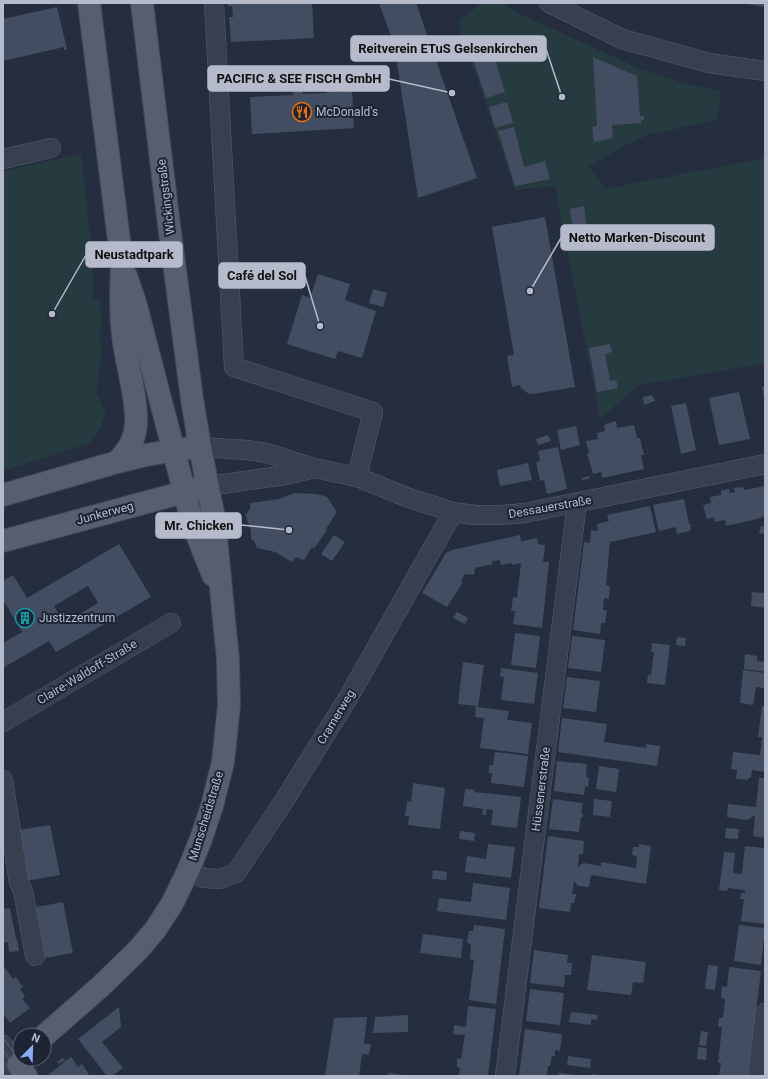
<svg xmlns="http://www.w3.org/2000/svg" width="768" height="1079" font-family="Roboto,sans-serif">
  <style>
    .green { fill: #263b40 }
    .building { fill: #434d61; fill-rule: evenodd }
    .lines { fill: none; stroke-linecap: round; stroke-linejoin: round }
    .minor-casing { stroke: #565e6d; stroke-width: 20 }
    .major-casing { stroke: #424958; stroke-width: 24 }
    .minor { stroke: #38404f; stroke-width: 19 }
    .major { stroke: #565f6f; stroke-width: 22 }
    .tram { stroke: #5a6476; stroke-width: 1 }
    .labels { text-anchor: middle; dominant-baseline: central; stroke-width: 4; stroke-linejoin: round; paint-order: stroke }
    .poi-label { font-size: 12px; fill: #b5bbca; stroke: #1d2534; text-anchor: start }
    .street-label { font-size: 12px; fill: #b5bbca; stroke: #1d2534 }
    .leader { fill: none; stroke: #b5bbca; stroke-width: 1.5 }
    .callout-dot { fill: #b5bbca; stroke: #1d2534; stroke-width: 1.5 }
    .callout { fill: #b5bbca; stroke: #b5bbca; stroke-width: 1.5 }
    .callout-label { font-size: 13px; text-anchor: middle; font-weight: bold; fill: #111 }
  </style>
  <rect width="100%" height="100%" fill="#242e3f"/>
  <path class="green" d="M482,3H500L522,15L636,67L686,84L721,91L717,120L647,135L616,150L589,167L605,189L765,158V363L639,385L600,419L555,186L515,190L458,21Z
    M81,154L93,262V299H99L102,329L99,330L102,349L96,393L106,414C101,426 98,437 87,444L3,471V171Z"/>
  <path class="building" d="M228,3H312L314,38L231,42L229,17H233L232,6H228Z
    M379,3H416L477,178L418,198L394,44Z
    M746,3H765V7L746,4Z
    M57,7L67,49L64,50V47L3,61V19Z
    M493,53L505,92L486,98L473,60Z
    M593,57L637,76L640,116H644V120H641V123L612,125L613,138L594,142L592,127L597,126Z
    M327,89H337V92L352,91L354,128L252,134L250,97L293,95V91H303V94L327,93Z
    M507,102L513,123L495,128L489,107Z
    M514,127L524,167L545,161L550,179L515,186L498,131Z
    M584,206L589,246L576,248L570,209Z
    M545,217L575,387L533,394H529L521,388L520,385L512,387L507,356L514,355L492,227Z
    M318,274L350,284L345,300L376,311L362,358L338,351L335,359L287,344L302,295L310,298Z
    M373,289L387,293L383,307L369,303Z
    M610,344L612,352L605,354L610,381L616,380L618,388L597,392L589,348Z
    M762,387H765V396H764Z
    M739,392L750,439L719,445L709,398Z
    M652,395L655,401L644,405L643,397Z
    M686,403L696,450L681,454L671,406Z
    M616,421L617,428L634,425L637,438H640L644,455H641L644,469L602,478L601,472L593,474L587,453H589L586,441L598,439L597,433L605,431L604,425Z
    M576,426L580,445L561,450L557,430Z
    M548,435L551,441L538,445L536,439Z
    M558,447L567,489L547,494L544,480L540,481L536,462L540,461L538,451Z
    M528,463L532,480L500,486L497,470Z
    M589,476V479L582,480V478Z
    M765,486V516L761,517V518L726,526L725,520L715,522L714,517L707,519L703,505L711,503L710,497L721,495V491L729,489L730,493L735,492L734,488L743,487L744,490Z
    M294,493L317,494L327,497L337,512L326,529L327,530L314,549L312,547L304,560L296,557L292,562L275,552L257,548L254,541L251,539V531L245,514L248,513L247,511L250,510V503L279,499Z
    M684,499L689,524H691L690,531L677,534L676,527L659,531L653,505Z
    M650,506L656,532L610,542L606,585L610,586L609,599L604,598L603,610H607L605,623H601L600,634L573,630L584,542L590,543L591,530L598,531L597,524L609,521L607,515Z
    M761,526L765,527V534L759,533Z
    M334,535L345,542L332,561L321,554Z
    M520,535L521,541L537,538L538,544L545,545L543,562H549L542,628L513,624L515,611H511L513,597L517,598L521,563L512,565L511,563L501,565L500,560L492,561L493,564L475,568L474,575L465,574L461,581L463,582L447,607L422,593L446,553L452,550Z
    M119,544L151,597L56,652L49,641L3,668V643L22,632L5,603L3,605V581L13,575L27,598ZM88,586L98,603L64,623L54,606Z
    M752,592L765,593V608L751,606Z
    M457,612L468,618L465,624L453,618Z
    M515,633L540,636L536,668L511,665Z
    M572,636L605,640L601,672L568,668Z
    M677,637L686,638L685,646L676,645Z
    M652,643L670,645L665,685L647,683L648,674L651,675L654,652H651Z
    M745,654L757,656V661L765,662V672L744,669Z
    M463,662L484,665L478,707L509,711L507,720L532,723L528,754L480,748L484,718L475,717L476,706L458,704Z
    M501,668L538,673L534,704L501,700L504,677L500,676Z
    M743,670L765,673V688L756,687L753,705L740,703Z
    M567,677L600,681L596,712L563,708Z
    M762,706H765V772L752,770L751,778H748V780L736,779L737,770L731,769L733,752L760,755L762,737H758Z
    M562,718L607,724L604,742L646,748V744L660,746L657,766L558,752Z
    M495,752L528,756L524,787L491,783L492,773H489V765H493Z
    M557,761L587,764L586,777L589,778L588,787L585,786L584,795L554,791Z
    M599,766L619,769L616,792L596,789Z
    M759,778H765V838L753,836L755,815L747,820L727,817L728,804L756,807Z
    M413,783L445,788L440,829L408,825L409,816H405L407,801L411,802Z
    M465,789L475,790L474,792L521,797L517,828L491,825L493,810L487,809L486,815H482L483,809L463,806Z
    M553,799L583,803L581,814H583V817H581L579,832L549,829Z
    M594,799L612,801L610,817L593,815Z
    M50,825L60,875L26,881L19,830Z
    M726,828L739,829L738,839L725,838Z
    M460,831L475,833L474,841L459,839Z
    M548,836L584,841L583,854H579L578,867L583,863L601,866V862L636,868L637,856L632,855L633,847H639V844L651,846L646,884L591,875L589,887L578,886L574,881L572,894H576L574,903H571L570,912L539,908Z
    M488,844L515,847L511,878L465,872L467,856L486,859Z
    M745,846L765,848V924L741,921L744,899H740L741,893H745V890L728,888L727,891L719,890L724,852L735,853L733,873L742,874Z
    M433,870L447,872L446,880L432,879Z
    M473,883L510,888L506,920L437,911L439,898L471,902Z
    M63,902L73,953L39,959L31,908Z
    M10,908L16,939H17L19,951L9,952L8,942L3,943V909Z
    M474,925L505,929L496,1004L469,1000L474,960L470,959L471,944L467,943L469,931H473Z
    M739,925L765,928L761,965L734,961Z
    M423,934L463,939L461,958L420,953Z
    M534,950L568,955L567,963H572L571,975H565L564,987L530,983Z
    M592,955L646,962L643,983L633,982L631,995L587,990Z
    M3,965L13,979L16,977L23,987L20,989L25,996L22,999L30,1008L10,1023L3,1013Z
    M708,965L718,966L715,990L705,989Z
    M729,967L761,971L748,1076H719L721,1063H718L722,1027H718L719,1018H723L725,999L721,998L722,986L727,987Z
    M530,989L564,993L560,1025L526,1021Z
    M468,1006L496,1009L488,1076H459L460,1068L457,1067V1058L461,1059L465,1035L453,1034L454,1025L466,1027Z
    M119,1007L121,1027L102,1042L123,1068L112,1076H107L78,1039Z
    M571,1012L598,1015L597,1020L591,1019V1025L569,1022Z
    M408,1015V1032L373,1033L375,1017Z
    M367,1017L364,1044H371L369,1055L362,1054L359,1076H325L334,1018Z
    M525,1029L562,1034L560,1051L555,1050V1056H552L550,1066H548L547,1076H519Z
    M701,1031L708,1032L706,1046L699,1045Z
    M698,1047L707,1048L706,1060L697,1059Z
    M568,1056L591,1059L590,1068L567,1065Z
    M71,1057L78,1067L82,1064L89,1074L86,1076H50L49,1074Z
    M63,1058L65,1060L59,1064L57,1062Z
    M389,1073L404,1075V1076H388Z
    M559,1073L576,1075V1076H559Z
    M592,1074L601,1075V1076H592Z"/>
  <g class="lines">
    <g class="minor-casing">
      <path id="minor" d="M214,3L234,367L373,412L357,477
        M549,3L622,39L709,63L765,71
        M3,159L51,148
        M200,447L247,450L267,453L314,468L357,477L409,498L453,512L475,515H501L525,513L765,464
        M208,486L286,475L314,468
        M3,722L171,623
        M3,780L19,883L23,891L35,956
        M188,871L204,878L220,879L236,873L284,801L348,698L453,512
        M3,1045L18,1065L8,1076
        M505,1076L577,502
        M758,1076L765,1013"/>
    </g>
    <g class="major-casing">
      <path id="major" d="M89,3L122,264C121,290 120,317 124,343C127,366 140,409 135,431C133,444 126,452 117,462
        M126,276L135,302L193,525L213,575
        M3,495L117,462L146,455L189,448
        M3,541L199,488
        M44,1036L101,986L138,950L155,930L172,904L188,871L201,839L212,806L223,762L229,706L228,660L214,518L200,447L192,399L168,217L142,3
        M23,1059L18,1065L26,1076"/>
    </g>
    <use href="#minor" class="minor"/>
    <use href="#major" class="major"/>
    <path class="tram" d="M3,1038L31,1076
      M3,1050L22,1076"/>
  </g>
  <defs>
    <g id="restaurant-ring" transform="scale(1)"><circle r="9.5" fill="#1d2534" stroke="#e8710a" stroke-width="1.5"/><path d="M-5-6h1v4h1v-4h1v4h1v-4h1v5L-1.5 .5V6h-2V.5L-5-1ZM5-6V6H3V1.5H1.5Q1.5-4 5-6Z" fill="#e8710a"/></g>
    <g id="building-ring" transform="scale(1)"><circle r="9.5" fill="#1d2534" stroke="#0f9aa8" stroke-width="1.5"/><path d="M-4-6H4V6H1V3H-1V6H-4ZM-2.5-4.3h1.7v1.8h-1.7ZM.8-4.3h1.7v1.8H.8ZM-2.5-1h1.7V.8h-1.7ZM.8-1h1.7V.8H.8Z" fill="#0f9aa8"/></g>
  </defs>
  <g fill-rule="evenodd">
    <use href="#restaurant-ring" x="302" y="112"/>
    <use href="#building-ring" x="25" y="618"/>
  </g>
  <g class="labels">
    <g class="poi-label">
      <text x="316" y="112">McDonald's</text>
      <text x="39" y="618">Justizzentrum</text>
    </g>
    <g class="street-label">
      <text transform="translate(166 197) rotate(-97)">Wickingstraße</text>
      <text transform="translate(550 507) rotate(-10)">Dessauerstraße</text>
      <text transform="translate(105 513) rotate(-15)">Junkerweg</text>
      <text transform="translate(87 672) rotate(-31)">Claire-Waldoff-Straße</text>
      <text transform="translate(336 717) rotate(-59)">Cramerweg</text>
      <text transform="translate(541 789) rotate(-83)">Hüssenerstraße</text>
      <text transform="translate(206 816) rotate(-73)">Munscheidstraße</text>
    </g>
  </g>
  <path class="leader" d="M562 97L546 49M452 93L389 79M530 291L561 238M52 314L86 255M320 326L305 276M289 530L241 525"/>
  <g class="callout-dot">
    <circle cx="562" cy="97" r="4"/>
    <circle cx="452" cy="93" r="4"/>
    <circle cx="530" cy="291" r="4"/>
    <circle cx="52" cy="314" r="4"/>
    <circle cx="320" cy="326" r="4"/>
    <circle cx="289" cy="530" r="4"/>
  </g>
  <g class="callout">
    <rect x="351" y="36" width="195" height="25" rx="4"/>
    <rect x="208" y="66" width="181" height="25" rx="4"/>
    <rect x="561" y="225" width="153" height="25" rx="4"/>
    <rect x="86" y="242" width="96" height="25" rx="4"/>
    <rect x="219" y="263" width="86" height="25" rx="4"/>
    <rect x="156" y="513" width="85" height="25" rx="4"/>
  </g>
  <g class="callout-label">
    <text x="448" y="53">Reitverein ETuS Gelsenkirchen</text>
    <text x="299" y="83">PACIFIC &amp; SEE FISCH GmbH</text>
    <text x="637" y="242">Netto Marken-Discount</text>
    <text x="134" y="259">Neustadtpark</text>
    <text x="262" y="280">Café del Sol</text>
    <text x="199" y="530">Mr. Chicken</text>
  </g>
  <rect width="768" height="1079" fill="none" stroke="#b5bbca" stroke-width="8"/>
  <g transform="translate(32 1047) rotate(23)"><circle r="19" fill="#1d2534" stroke="#5a6170"/>
  <path d="M0-3L7 15L0 10L-7 15Z" fill="#8aacfa"/>
  <text y="-6" font-size="11" font-weight="bold" text-anchor="middle" fill="#b5bbca">N</text>
  </g>
</svg>
